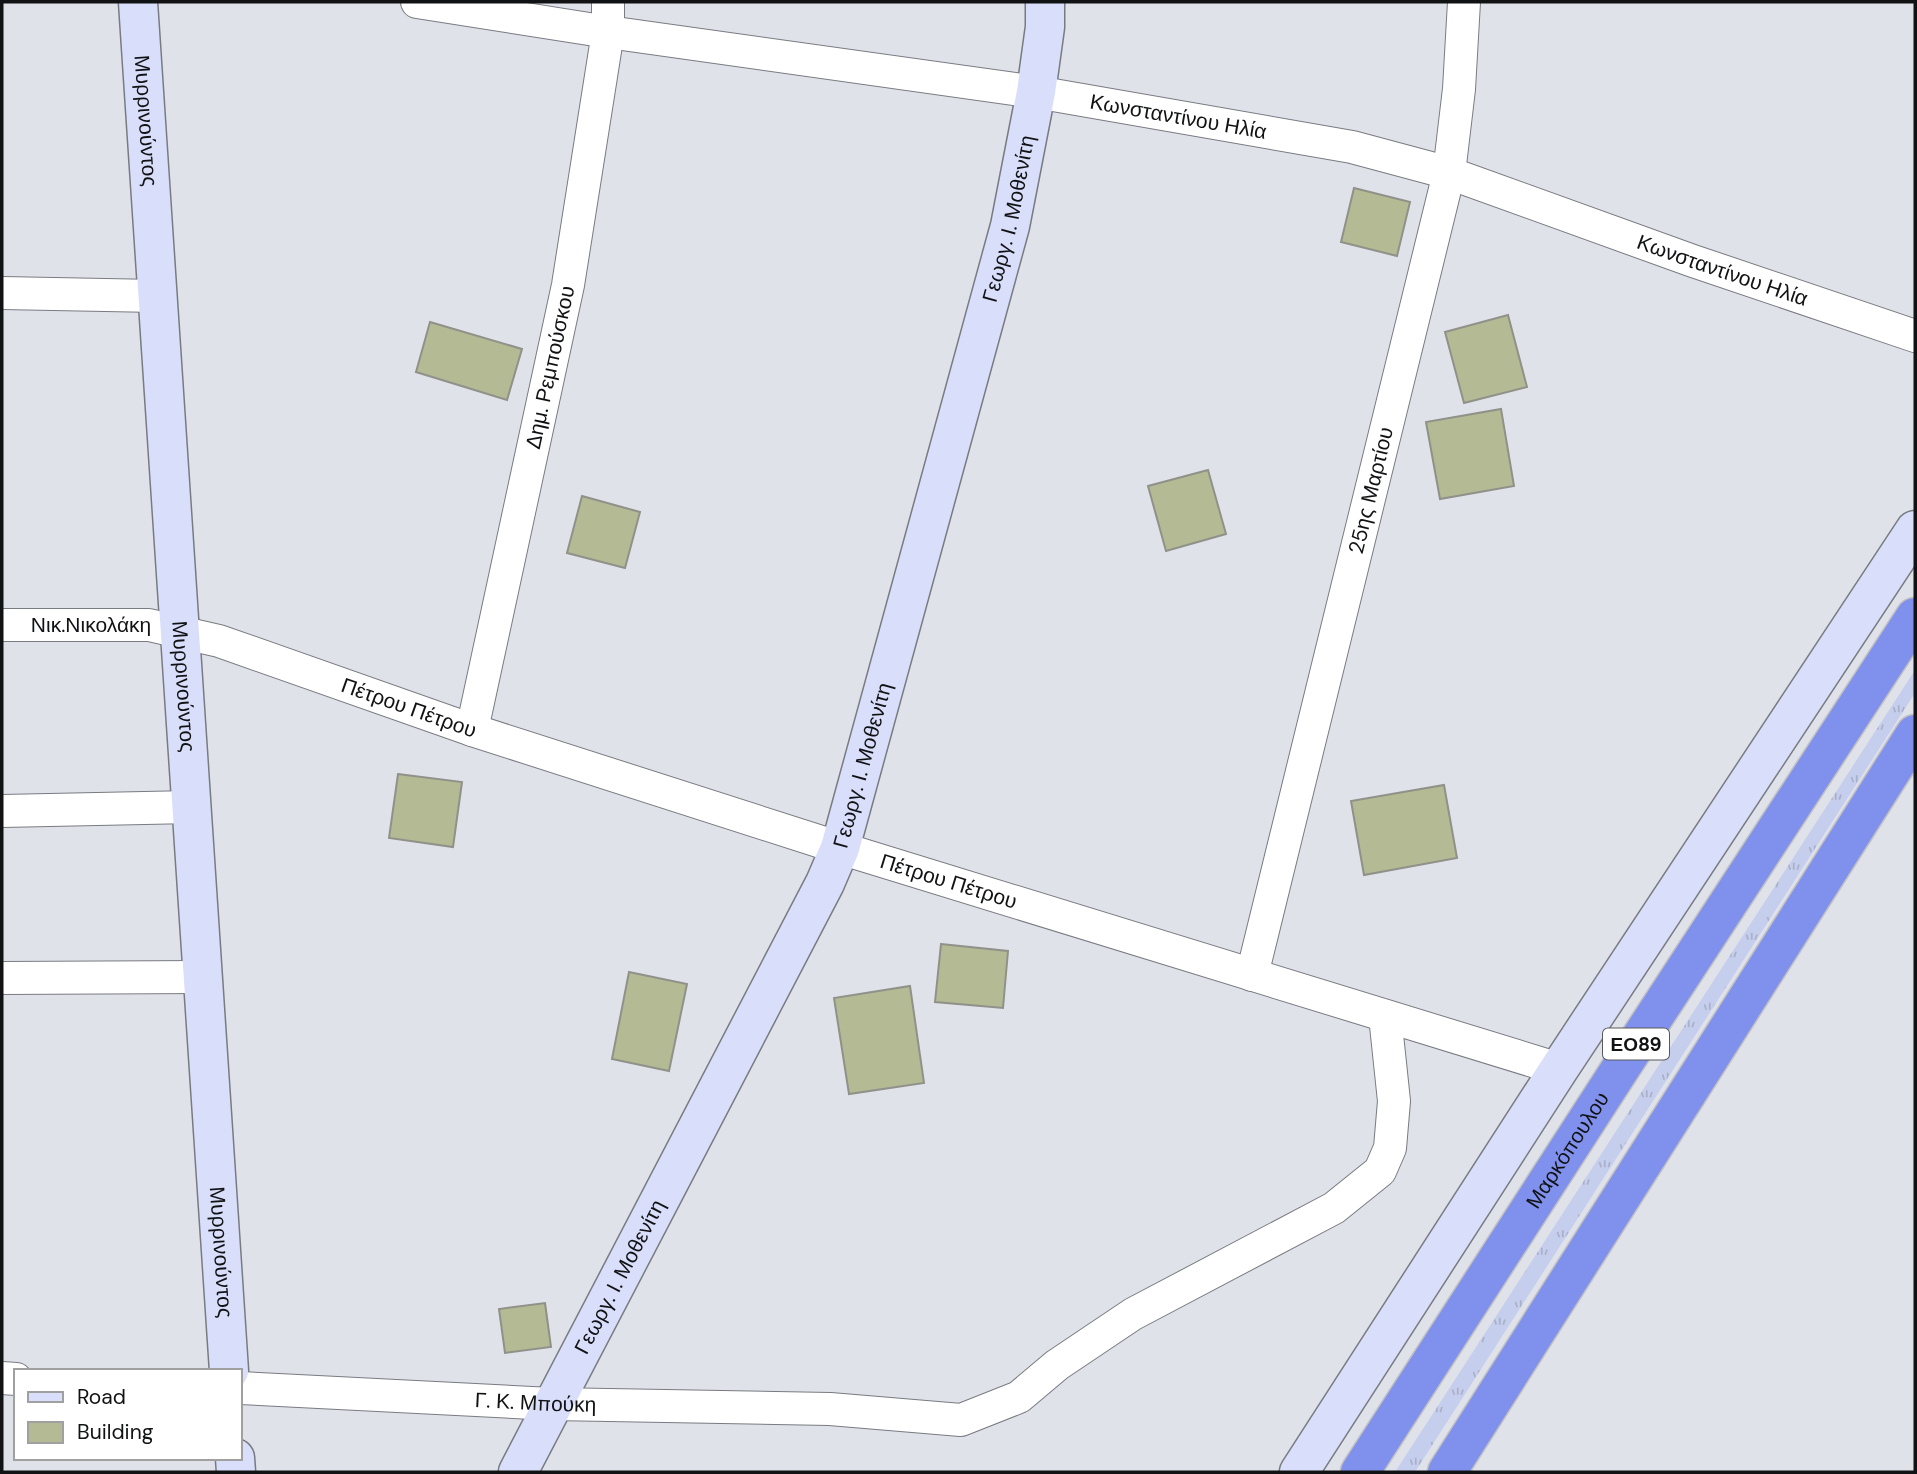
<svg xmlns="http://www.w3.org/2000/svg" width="1917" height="1474" font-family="'DM Sans',sans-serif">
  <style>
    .grass { fill: url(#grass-tufts) }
    .building { fill: #b3ba94; stroke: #909189; stroke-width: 2 }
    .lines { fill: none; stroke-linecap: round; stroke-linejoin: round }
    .street-casing { stroke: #797b82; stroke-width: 34 }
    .secondary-casing { stroke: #797b82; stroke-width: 41 }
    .highway-casing { stroke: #c1c1c2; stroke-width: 41 }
    .street { stroke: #fff; stroke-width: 32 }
    .secondary { stroke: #d9defa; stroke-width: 38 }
    .highway { stroke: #8090ed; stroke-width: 38 }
    .labels { text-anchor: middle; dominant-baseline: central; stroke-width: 6; stroke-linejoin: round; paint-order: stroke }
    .shield { fill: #fff; stroke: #58595a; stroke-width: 2 }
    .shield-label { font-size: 19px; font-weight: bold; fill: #111214 }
    .street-label { font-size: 21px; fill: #111214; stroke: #fff }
  </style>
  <defs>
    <pattern id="grass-tufts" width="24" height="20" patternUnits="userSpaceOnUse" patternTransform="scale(1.75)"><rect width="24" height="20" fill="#c6ceed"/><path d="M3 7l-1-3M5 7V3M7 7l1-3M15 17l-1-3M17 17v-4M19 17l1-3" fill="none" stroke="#a9b0ca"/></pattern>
  </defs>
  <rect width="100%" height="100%" fill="#e0e2ea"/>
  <path class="grass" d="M1915,670V693L1415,1472H1395Z"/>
  <path class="building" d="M1354,188L1410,202L1397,256L1341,242Z
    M1508,315L1527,387L1464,403L1445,332Z
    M430,322L522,349L507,400L416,372Z
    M1501,409L1514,486L1440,499L1426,422Z
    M1208,470L1226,534L1166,551L1148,486Z
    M582,496L640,512L625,568L567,553Z
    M398,774L462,782L453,847L389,838Z
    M1444,785L1457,858L1364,875L1351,801Z
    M941,944L1008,951L1003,1008L935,1002Z
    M629,972L687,984L669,1071L612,1059Z
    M910,986L924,1083L849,1094L834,998Z
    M545,1303L551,1347L505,1353L499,1309Z"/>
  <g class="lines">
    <g class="street-casing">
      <g id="street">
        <path id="s1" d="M417,2L608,32L1036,92L1352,147L1449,173L1693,261L1915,336"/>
        <path d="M2,293L157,296"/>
        <path id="s2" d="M2,625H149L219,641L472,730L840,848L1559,1069"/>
        <path id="s3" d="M472,730L568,285L608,32V2"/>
        <path d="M2,811L192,807"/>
        <path id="s4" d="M1252,975L1449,173L1459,89L1464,2"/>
        <path d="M2,978L203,977"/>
        <path d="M2,1378L16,1379"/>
        <path id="s5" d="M240,1388L552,1404L830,1409L961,1420L1019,1397L1057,1365L1133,1314L1334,1208L1380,1171L1390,1148L1394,1101L1385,1016"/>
      </g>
    </g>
    <g class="secondary-casing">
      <g id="secondary">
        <path id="s6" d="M138,2L229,1371"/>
        <path d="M235,1458L236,1472"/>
        <path id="s7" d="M518,1472L825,883L840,848L1010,226L1036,92L1045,27V2"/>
        <path d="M1299,1472L1559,1069L1915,530"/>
      </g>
    </g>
    <g class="highway-casing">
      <g id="highway">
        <path id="s8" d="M1360,1472L1622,1066L1915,617"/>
        <path d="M1447,1472L1915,734"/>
      </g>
    </g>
    <use href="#street" class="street"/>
    <use href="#secondary" class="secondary"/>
    <use href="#highway" class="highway"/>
  </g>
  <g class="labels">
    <rect class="shield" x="1603" y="1028.5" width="66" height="31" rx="5"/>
    <g class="shield-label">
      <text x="1636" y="1044">ΕΟ89</text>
    </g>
    <g class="street-label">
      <text stroke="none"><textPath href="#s1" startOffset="770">Κωνσταντίνου Ηλία</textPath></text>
      <text stroke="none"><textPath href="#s6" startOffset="119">Μυρρινούντος</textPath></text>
      <text stroke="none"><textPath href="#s7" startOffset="1354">Γεωργ. Ι. Μοθενίτη</textPath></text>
      <text stroke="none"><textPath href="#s1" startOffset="1337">Κωνσταντίνου Ηλία</textPath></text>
      <text stroke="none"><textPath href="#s3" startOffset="371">Δημ. Ρεμπούσκου</textPath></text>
      <text stroke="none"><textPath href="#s4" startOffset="499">25ης Μαρτίου</textPath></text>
      <text stroke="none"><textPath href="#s2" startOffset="89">Νικ.Νικολάκη</textPath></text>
      <text stroke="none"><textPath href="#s6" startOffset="686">Μυρρινούντος</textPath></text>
      <text stroke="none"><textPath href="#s2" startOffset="420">Πέτρου Πέτρου</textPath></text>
      <text stroke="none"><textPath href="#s7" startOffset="788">Γεωργ. Ι. Μοθενίτη</textPath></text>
      <text stroke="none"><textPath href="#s2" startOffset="987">Πέτρου Πέτρου</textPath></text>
      <text stroke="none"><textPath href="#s8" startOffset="383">Μαρκόπουλου</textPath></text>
      <text stroke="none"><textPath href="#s6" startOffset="1253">Μυρρινούντος</textPath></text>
      <text stroke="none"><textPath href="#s7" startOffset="220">Γεωργ. Ι. Μοθενίτη</textPath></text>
      <text stroke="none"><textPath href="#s5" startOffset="296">Γ. Κ. Μπούκη</textPath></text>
    </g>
  </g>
  <rect width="1917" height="1474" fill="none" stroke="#111214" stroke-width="7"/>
  <rect x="14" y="1369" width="228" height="91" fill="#ffffff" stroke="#a0a0a1" stroke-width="2"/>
  <rect x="28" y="1392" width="35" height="10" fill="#d9defa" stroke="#a0a0a1" stroke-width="2"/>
  <text x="77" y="1404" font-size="21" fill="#111214">Road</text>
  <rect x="28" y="1422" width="35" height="21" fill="#b3ba94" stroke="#a0a0a1" stroke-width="2"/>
  <text x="77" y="1439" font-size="21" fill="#111214">Building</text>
</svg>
